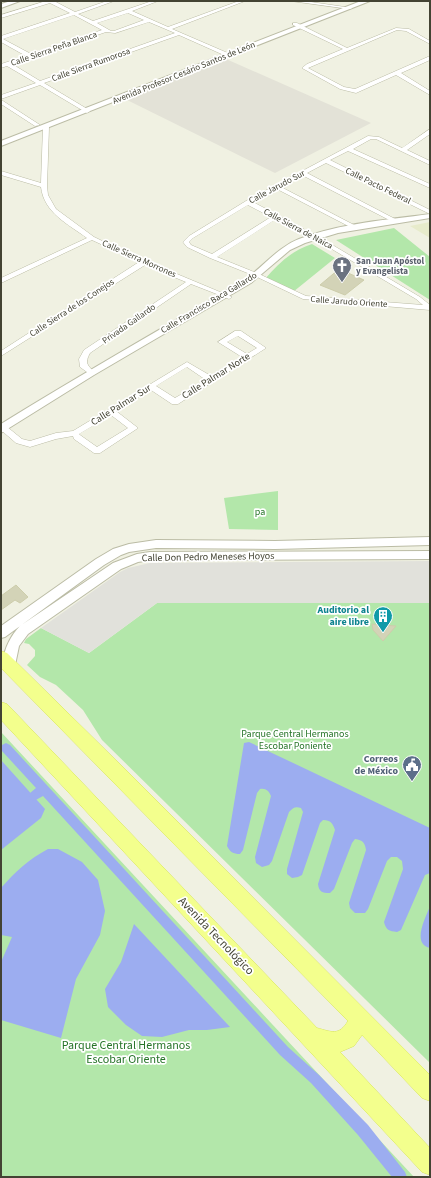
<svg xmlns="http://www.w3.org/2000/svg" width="431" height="1178" font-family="'Source Sans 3',sans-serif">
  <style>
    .industrial { fill: #e3e2d7 }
    .education { fill: #e7ebcb }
    .green { fill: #b3e7aa }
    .parking { fill: #e1e1db }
    .water { fill: #9cadf0 }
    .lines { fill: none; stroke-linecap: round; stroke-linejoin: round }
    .canal { fill: #9cadf0; fill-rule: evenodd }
    .building { fill: #d3d3b7; stroke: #cdcdab }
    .minor-casing { stroke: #bbbca5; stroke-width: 1 }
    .tertiary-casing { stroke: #bbbca5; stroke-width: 2 }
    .primary-casing { stroke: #d7e45d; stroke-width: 1 }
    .minor { fill: #fff; fill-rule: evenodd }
    .tertiary { fill: #fff; fill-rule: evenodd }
    .primary { fill: #f3ff8d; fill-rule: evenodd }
    .labels { text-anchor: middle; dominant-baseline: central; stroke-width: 3.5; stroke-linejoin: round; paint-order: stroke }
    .far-street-label { font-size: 9px; fill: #434333; stroke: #fff }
    .far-worship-label { font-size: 9px; font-weight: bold; fill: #5b616d; stroke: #fff; text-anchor: start }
    .street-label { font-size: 10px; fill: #434333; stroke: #fff }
    .park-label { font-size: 10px; fill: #267428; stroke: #fff }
    .culture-label { font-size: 10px; font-weight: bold; fill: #0d838f; stroke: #fff; text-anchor: end }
    .service-label { font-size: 10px; font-weight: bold; fill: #4e5e75; stroke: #fff; text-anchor: end }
    .near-street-label { font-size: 12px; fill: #434333; stroke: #fff }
    .near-park-label { font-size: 12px; fill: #267428; stroke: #fff }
  </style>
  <rect width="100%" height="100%" fill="#f0f1e2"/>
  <path class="industrial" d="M226,59L371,123L275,173L125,99Z"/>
  <path class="education" d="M430,222V238L410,226Z"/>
  <path class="green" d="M394,228L430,257V300L336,240Z
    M312,244L335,258L293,292L265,279C279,263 291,251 312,244Z
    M278,491V530L229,529L224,498Z
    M157,603H430V1063L102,740L83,710L56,685L40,677L27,665L35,656V650L29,644L24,643L26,639L41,628L89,653Z
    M1,732L414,1177H1Z"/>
  <path class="parking" d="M430,561V603H157L89,653L41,628L120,572L128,568L150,563Z"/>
  <path class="water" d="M249,742L430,828V873L425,875L401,930L397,932C389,931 386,930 384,922L403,869L402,861L397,857H391L387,861L368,909L365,913H355L350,908L349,903L366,850C365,843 363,840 355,839L352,843L334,889L330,893C322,893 319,892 318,884L335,830C333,824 331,820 323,820L320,823L302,875L298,877L292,878L287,874V869L303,812L301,808C295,806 293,808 289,812L272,861L269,865L262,867L256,863L255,857L271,796C269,791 266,788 260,789L257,793L243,850L240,854C233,854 230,852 227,846L244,743Z
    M1,760L45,809L41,818L1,850Z
    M48,849H58L82,862L98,880L105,911L100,935L76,979L61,1038L1,1020V962L12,937L1,935V888C15,872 29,859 48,849Z
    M430,906V948C411,944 426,917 430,906Z
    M134,924L230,1027L207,1030H189L162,1037L142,1036L126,1025L108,1007L105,989L121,962Z"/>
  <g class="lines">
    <path class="canal" d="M6,743L10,745L288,1047L319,1075L368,1125L405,1172L407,1177H392L358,1135L311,1083L280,1055L43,796L34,801L30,799L29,796L30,793L36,788L2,751L1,748L2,745Z"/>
  </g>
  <path class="building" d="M339,269L364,280L345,295L320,285Z
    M16,585L28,597L20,603L15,600L1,610V596Z
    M372,624L396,626L383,641L373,630Z"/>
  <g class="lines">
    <g class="minor-casing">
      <path id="minor" d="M46,1H54L75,12L107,1H114L78,14L93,21L152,1H158L132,11L168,27L239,1H245L172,29L230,54V56H226L179,35L44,83L89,110L90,111L87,113L40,85L1,99V95L36,83L7,66L1,68V64L26,56L1,42V36L70,13L50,3L1,18V15ZM128,13L144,20L114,31H111L97,23ZM74,15L102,30L31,54L3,39ZM149,22L175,33L40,81L12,64L106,32L115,33Z
        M291,1H304L352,8L350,9Z
        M293,23H297L347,48L396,28L409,29L430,41V44L406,31L397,30L308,68L344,87L355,89L430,56V60L401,73L430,91V95L396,75L356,93L340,89L302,68L307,64L343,49L293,25Z
        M1,100L3,101L40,125L35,126L1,104Z
        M46,125L49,127L47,186L48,195L56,209L94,237L129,254L232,297L229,299L227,298L191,284L90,353C84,364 88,365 95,373L91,375L80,367L79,359L84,350L186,282L145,265L1,356V351L139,262L92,240L1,283V278L87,238C68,224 44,213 41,187L1,175V171L41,183L43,127Z
        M430,129V134L407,150L430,161V165L376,139H371L353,149L430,184V188L348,151L330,160L430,210V214L326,163L307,173L399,221V223H395L302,175L281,187L358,227V229H354L277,189L253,202L324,240L420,297L430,305V310L303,299L255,276L210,258L187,247L183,242L189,236L246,201L368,136L379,137L402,148ZM248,205L271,217L212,254L191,245L189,242L193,238ZM276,219L320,242L416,299L423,305L306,296L259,274L217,257Z
        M235,331H241L266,348L178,404H172L151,390L116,411L138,428L100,453H94L74,439L73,436L56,439L30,447L16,443L1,430V426H6L22,439L30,441L56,433L73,431L187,362L211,376L242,357L218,342ZM238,336L257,348L247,354L227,342ZM187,367L206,380L175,398L156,386ZM111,415L128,428L97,447L80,435L79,434Z"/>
    </g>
    <g class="tertiary-casing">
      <path id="tertiary" d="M11,1H20L1,8V4Z
        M361,1H370L1,146V141Z
        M430,214V218L338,233L305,243L290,250L251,283L94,375L1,433V424C80,375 161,329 241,282C262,269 276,248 299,239C341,223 387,220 430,214Z
        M430,537V545L275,549L156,548L129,552L121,555L104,565L5,637L1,638V626L96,559L113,549L129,544L156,540L275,541Z
        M430,551V559L150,560L138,562L121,569L28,634L19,646L14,670L9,671L4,670C0,656 10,636 20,626L113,563L137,554L150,552Z"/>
    </g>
    <g class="primary-casing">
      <path id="primary" d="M1,651L7,653L131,775L430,1075V1101L422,1098L362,1035L354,1046L340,1052L430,1148V1175L422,1172L1,720V702L7,704L317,1028C332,1032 339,1036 348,1021L1,668Z"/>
    </g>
    <use href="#minor" class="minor"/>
    <use href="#tertiary" class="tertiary"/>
    <use href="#primary" class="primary"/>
  </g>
  <defs>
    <g id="church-pin" transform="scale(1)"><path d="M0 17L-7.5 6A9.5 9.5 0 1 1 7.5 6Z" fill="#6b7280" stroke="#fff"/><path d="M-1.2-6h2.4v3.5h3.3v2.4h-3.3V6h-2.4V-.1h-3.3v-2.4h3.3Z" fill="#fff"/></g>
    <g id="building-pin" transform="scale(1)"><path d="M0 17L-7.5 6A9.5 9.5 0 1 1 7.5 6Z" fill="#0f9aa8" stroke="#fff"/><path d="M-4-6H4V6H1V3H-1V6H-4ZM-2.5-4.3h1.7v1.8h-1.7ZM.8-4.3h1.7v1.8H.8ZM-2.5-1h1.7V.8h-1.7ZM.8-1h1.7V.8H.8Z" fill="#fff"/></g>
    <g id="civic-pin" transform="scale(1)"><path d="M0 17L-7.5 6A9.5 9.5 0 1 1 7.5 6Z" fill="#5c6f8a" stroke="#fff"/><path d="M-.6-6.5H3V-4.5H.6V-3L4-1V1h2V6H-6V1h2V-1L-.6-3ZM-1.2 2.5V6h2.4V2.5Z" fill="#fff"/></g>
  </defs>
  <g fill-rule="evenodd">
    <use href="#church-pin" x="342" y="266"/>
    <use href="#building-pin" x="383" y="616"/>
    <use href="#civic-pin" x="412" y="765"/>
  </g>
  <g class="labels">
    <g class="far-street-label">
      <text transform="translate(54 49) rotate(-19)">Calle Sierra Peña Blanca</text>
      <text transform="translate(91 65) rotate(-20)">Calle Sierra Rumorosa</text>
      <text transform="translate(184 73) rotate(-22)">Avenida Profesor Cesário Santos de León</text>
      <text transform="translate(378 186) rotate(26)">Calle Pacto Federal</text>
      <text transform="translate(277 187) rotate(-28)">Calle Jarudo Sur</text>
      <text transform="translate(298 229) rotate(28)">Calle Sierra de Naica</text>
      <text transform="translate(139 259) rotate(24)">Calle Sierra Morrones</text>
      <text transform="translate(349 302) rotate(4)">Calle Jarudo Oriente</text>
      <text transform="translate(209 303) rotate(-31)">Calle Francisco Baca Gallardo</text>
      <text transform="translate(72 308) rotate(-33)">Calle Sierra de los Conejos</text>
      <text transform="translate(129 324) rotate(-35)">Privada Gallardo</text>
    </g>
    <g class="far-worship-label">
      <text x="356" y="261">San Juan Apóstol<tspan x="356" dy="10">y Evangelista</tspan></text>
    </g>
    <g class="street-label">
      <text transform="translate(216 376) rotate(-32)">Calle Palmar Norte</text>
      <text transform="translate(121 405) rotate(-32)">Calle Palmar Sur</text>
      <text transform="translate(208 557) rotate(-1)">Calle Don Pedro Meneses Hoyos</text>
    </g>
    <g class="park-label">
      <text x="260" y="512">pa</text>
      <text x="295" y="734">Parque Central Hermanos<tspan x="295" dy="12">Escobar Poniente</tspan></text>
    </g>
    <g class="culture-label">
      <text x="369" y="610">Auditorio al<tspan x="369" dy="12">aire libre</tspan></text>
    </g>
    <g class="service-label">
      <text x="398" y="759">Correos<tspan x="398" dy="12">de México</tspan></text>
    </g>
    <g class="near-street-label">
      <text transform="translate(216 936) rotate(46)">Avenida Tecnológico</text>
    </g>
    <g class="near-park-label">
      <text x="126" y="1045">Parque Central Hermanos<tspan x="126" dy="14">Escobar Oriente</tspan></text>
    </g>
  </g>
  <rect width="431" height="1178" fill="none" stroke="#434333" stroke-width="4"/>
</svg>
